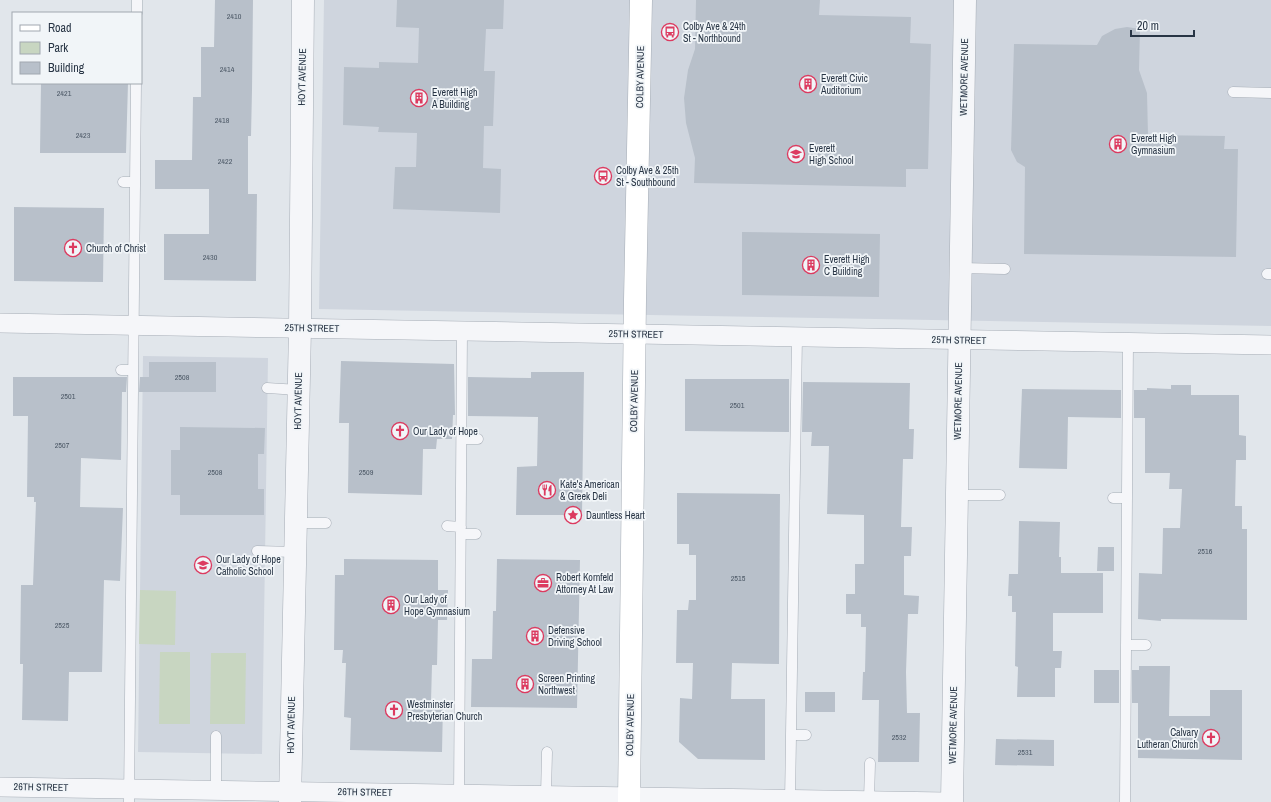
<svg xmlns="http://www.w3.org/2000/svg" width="1271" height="802" font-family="'Archivo Narrow',sans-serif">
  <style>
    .built { fill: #cfd5de }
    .green { fill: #c8d6c1 }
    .building { fill: #b8c0ca }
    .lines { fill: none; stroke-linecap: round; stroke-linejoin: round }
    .service-casing { stroke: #a6adb6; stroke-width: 11 }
    .minor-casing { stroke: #a6adb6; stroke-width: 20 }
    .tertiary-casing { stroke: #a6adb6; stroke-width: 23 }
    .secondary-casing { stroke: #a6adb6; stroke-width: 23 }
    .service { stroke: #f5f6f9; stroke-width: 10 }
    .minor { stroke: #f5f6f9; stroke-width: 19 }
    .tertiary { stroke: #f5f6f9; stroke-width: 22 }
    .secondary { stroke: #fff; stroke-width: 22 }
    .labels { text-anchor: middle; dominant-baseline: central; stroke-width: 3.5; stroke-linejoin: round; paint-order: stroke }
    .number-label { font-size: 8px; fill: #4c5866 }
    .poi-label { font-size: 10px; fill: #283545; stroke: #f1f5f8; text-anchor: start }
    .street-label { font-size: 10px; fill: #283545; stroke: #f1f5f8 }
  </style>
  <rect width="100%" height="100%" fill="#e1e6eb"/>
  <path class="built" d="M324,0H1271V326L319,309Z
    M143,356L268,358L262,754L138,752Z"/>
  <path class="green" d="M140,590L176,591L175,645L139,644Z
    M160,652H190V724H159Z
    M211,653H246L245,724H210Z"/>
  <path class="building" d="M215,0H253L252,90L251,136H248V194H257L256,281L164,280V234H209V189H155V160H192L193,97H201V47H214Z
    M397,0H504L503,29H486L484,71H495L493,126H484L483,168L501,169L500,213L393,209L395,167H416L417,133L378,132L379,127L343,125L344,67L379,68V62L418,63L419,28L396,27Z
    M696,0H820L819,15L911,17L910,43L931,44L928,169H906V187L694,183L695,158L686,123L684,98L688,70L695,49Z
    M1127,27L1140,29L1139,70L1147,93L1148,135L1225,136L1224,149H1238L1236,257L1024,254L1025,167L1017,162L1011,150L1014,44L1097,45L1102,36L1115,29Z
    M41,83H128L126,153H40Z
    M14,207L104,208L103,282L14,281Z
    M742,232L880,234L879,297L742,295Z
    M341,361L454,364L455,415H453L452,439H437L436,449H423L422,495L348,493L349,423H339Z
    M149,362H216V392H139L140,377H149Z
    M531,372H584L582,515H516L517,467L537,466L538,417L468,416V377L531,378Z
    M13,377H127L126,392H122L121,460L81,458L80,507L123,508L120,581L104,580L102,672H69L68,721L22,720L23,664H20L21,585H33L36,502H34V497H27L28,416H13Z
    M685,379H789V432L685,431Z
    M803,382L910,383L909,429H914L913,459H903L901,527H912L911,556H904V595L919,596L918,614H908L906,672L907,713H920L919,762H878L879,700H862L863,672H865L866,627H861V614H846V594H855V564H864V515L827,514L829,446H811L812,432H802Z
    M1171,385H1191V395H1239V435L1246,436V460H1236L1235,506H1242V529H1247V620L1161,619V621L1138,619L1139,573L1162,574L1163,528H1180L1182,489H1169L1170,473H1145V418H1134V390H1147V388L1171,389Z
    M1022,389L1121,390V418L1068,417L1067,469L1019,468Z
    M180,427L265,428L264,454H258V489H264V515H180V495H171V450H180Z
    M677,493L780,494L779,664L732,663L731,699H765V760L698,759L679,742L680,698L692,699L693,663H676L677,610H688L689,600H696V555H689V544H677Z
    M1019,521L1060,522L1059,557H1061V573H1103V613H1053V651H1062L1061,668H1055V697H1017L1018,667L1015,666L1016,612H1012V596H1008L1009,574H1018Z
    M1098,547H1114V571H1097Z
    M344,559L438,560V590H448L447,620H438L437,665H432L431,702L443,703L442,752L350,750L351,718L344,717L346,663H342L343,650H334L335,575H344Z
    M497,559L580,560L577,708L471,707L472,659H492L493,611H496Z
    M1139,666H1170L1169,716H1210V690H1242V760L1138,758V703H1132V670H1139Z
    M1094,670H1119V703H1094Z
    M805,692H835V712H805Z
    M996,739L1054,740V766L995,765Z"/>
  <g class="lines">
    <g class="service-casing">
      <path id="service" d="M137,13V0
        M1233,92L1271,93
        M123,182H135
        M961,268L1005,269
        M1267,274H1271
        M121,370H133
        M267,388L299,390
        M462,439H478
        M956,495H1000
        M1113,498H1127
        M296,523H326
        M447,526L461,527
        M461,534H476
        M257,551L295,552
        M1126,645H1146
        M791,735H806
        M216,736V790
        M546,795L547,752
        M459,798L462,331
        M869,801L870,763
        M129,802L136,83
        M790,802L797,336
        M1125,802L1128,342"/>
    </g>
    <g class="minor-casing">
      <path id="minor" d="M0,323L1271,345
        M0,787L946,802"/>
    </g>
    <g class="tertiary-casing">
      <path id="tertiary" d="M290,802L300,328L303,0
        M952,802L965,0"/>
    </g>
    <g class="secondary-casing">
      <path id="secondary" d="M629,802L635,300L641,0"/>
    </g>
    <use href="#service" class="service"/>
    <use href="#minor" class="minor"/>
    <use href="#tertiary" class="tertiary"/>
    <use href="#secondary" class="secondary"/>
  </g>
  <defs>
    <g id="bus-ring" transform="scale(0.9)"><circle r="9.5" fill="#f1f5f8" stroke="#dc3b60" stroke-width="1.5"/><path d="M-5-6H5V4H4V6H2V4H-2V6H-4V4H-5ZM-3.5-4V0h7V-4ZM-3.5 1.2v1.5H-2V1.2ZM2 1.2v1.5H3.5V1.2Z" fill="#dc3b60"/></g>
    <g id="building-ring" transform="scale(0.9)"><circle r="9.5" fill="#f1f5f8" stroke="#dc3b60" stroke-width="1.5"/><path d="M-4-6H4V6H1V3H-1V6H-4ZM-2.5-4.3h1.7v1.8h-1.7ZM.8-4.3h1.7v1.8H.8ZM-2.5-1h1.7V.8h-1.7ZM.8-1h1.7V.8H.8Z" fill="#dc3b60"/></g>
    <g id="school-ring" transform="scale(0.9)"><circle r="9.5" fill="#f1f5f8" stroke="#dc3b60" stroke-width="1.5"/><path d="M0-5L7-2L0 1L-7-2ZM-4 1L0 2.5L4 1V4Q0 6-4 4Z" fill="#dc3b60"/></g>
    <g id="church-ring" transform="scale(0.9)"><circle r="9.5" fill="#f1f5f8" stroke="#dc3b60" stroke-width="1.5"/><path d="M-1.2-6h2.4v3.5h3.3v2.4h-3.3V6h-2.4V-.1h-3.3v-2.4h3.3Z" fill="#dc3b60"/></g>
    <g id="restaurant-ring" transform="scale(0.9)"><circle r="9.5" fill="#f1f5f8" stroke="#dc3b60" stroke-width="1.5"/><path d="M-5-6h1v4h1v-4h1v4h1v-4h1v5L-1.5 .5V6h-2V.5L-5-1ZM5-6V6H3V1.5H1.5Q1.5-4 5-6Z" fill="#dc3b60"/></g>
    <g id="sight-ring" transform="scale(0.9)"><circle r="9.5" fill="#f1f5f8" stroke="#dc3b60" stroke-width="1.5"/><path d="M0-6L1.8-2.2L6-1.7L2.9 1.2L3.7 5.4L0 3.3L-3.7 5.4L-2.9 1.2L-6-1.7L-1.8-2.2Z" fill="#dc3b60"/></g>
    <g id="office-ring" transform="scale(0.9)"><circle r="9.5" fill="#f1f5f8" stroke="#dc3b60" stroke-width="1.5"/><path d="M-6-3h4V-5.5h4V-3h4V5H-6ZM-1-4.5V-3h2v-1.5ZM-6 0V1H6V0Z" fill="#dc3b60"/></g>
  </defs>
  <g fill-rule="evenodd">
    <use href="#bus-ring" x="670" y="32"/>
    <use href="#building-ring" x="808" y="84"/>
    <use href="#building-ring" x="419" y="98"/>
    <use href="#building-ring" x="1118" y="144"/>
    <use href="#school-ring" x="796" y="154"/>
    <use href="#bus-ring" x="603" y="176"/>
    <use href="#church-ring" x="73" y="248"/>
    <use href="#building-ring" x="811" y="265"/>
    <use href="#church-ring" x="400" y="431"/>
    <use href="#restaurant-ring" x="547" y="490"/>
    <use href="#sight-ring" x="573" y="515"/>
    <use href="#school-ring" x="203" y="565"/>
    <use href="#office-ring" x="543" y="583"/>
    <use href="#building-ring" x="391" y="605"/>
    <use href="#building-ring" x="535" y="636"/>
    <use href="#building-ring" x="525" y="684"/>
    <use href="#church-ring" x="394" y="710"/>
    <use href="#church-ring" x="1211" y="738"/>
  </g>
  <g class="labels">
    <g class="number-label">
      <text x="234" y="16">2410</text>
      <text x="227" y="69">2414</text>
      <text x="64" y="93">2421</text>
      <text x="222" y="120">2418</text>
      <text x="83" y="135">2423</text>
      <text x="225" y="161">2422</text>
      <text x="210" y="257">2430</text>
      <text x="182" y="377">2508</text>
      <text x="68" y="396">2501</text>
      <text x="737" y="405">2501</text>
      <text x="62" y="445">2507</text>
      <text x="215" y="472">2508</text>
      <text x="366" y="472">2509</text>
      <text x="1205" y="551">2516</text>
      <text x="738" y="578">2515</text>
      <text x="62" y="625">2525</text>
      <text x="899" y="737">2532</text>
      <text x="1025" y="752">2531</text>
    </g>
    <g class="poi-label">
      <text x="683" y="26">Colby Ave &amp; 24th<tspan x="683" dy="12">St - Northbound</tspan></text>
      <text x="821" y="78">Everett Civic<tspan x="821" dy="12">Auditorium</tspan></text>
      <text x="432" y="92">Everett High<tspan x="432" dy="12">A Building</tspan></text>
      <text x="1131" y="138">Everett High<tspan x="1131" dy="12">Gymnasium</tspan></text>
      <text x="809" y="148">Everett<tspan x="809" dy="12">High School</tspan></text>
      <text x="616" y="170">Colby Ave &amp; 25th<tspan x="616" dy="12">St - Southbound</tspan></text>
      <text x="86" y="248">Church of Christ</text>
      <text x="824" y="259">Everett High<tspan x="824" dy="12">C Building</tspan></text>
      <text x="413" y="431">Our Lady of Hope</text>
      <text x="560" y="484">Kate's American<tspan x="560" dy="12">&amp; Greek Deli</tspan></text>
      <text x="586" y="515">Dauntless Heart</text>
      <text x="216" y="559">Our Lady of Hope<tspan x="216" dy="12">Catholic School</tspan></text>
      <text x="556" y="577">Robert Kornfeld<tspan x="556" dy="12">Attorney At Law</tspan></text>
      <text x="404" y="599">Our Lady of<tspan x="404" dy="12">Hope Gymnasium</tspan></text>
      <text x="548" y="630">Defensive<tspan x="548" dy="12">Driving School</tspan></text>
      <text x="538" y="678">Screen Printing<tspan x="538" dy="12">Northwest</tspan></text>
      <text x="407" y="704">Westminster<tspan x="407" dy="12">Presbyterian Church</tspan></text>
      <text x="1198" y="732" text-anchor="end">Calvary<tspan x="1198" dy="12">Lutheran Church</tspan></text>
    </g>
    <g class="street-label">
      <text transform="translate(302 77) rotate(-89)">HOYT AVENUE</text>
      <text transform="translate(640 77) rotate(-89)">COLBY AVENUE</text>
      <text transform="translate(964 77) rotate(-89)">WETMORE AVENUE</text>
      <text transform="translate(312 328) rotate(1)">25TH STREET</text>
      <text transform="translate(636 334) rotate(1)">25TH STREET</text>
      <text transform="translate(959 340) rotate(1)">25TH STREET</text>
      <text transform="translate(298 401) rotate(-89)">HOYT AVENUE</text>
      <text transform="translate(634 401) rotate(-89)">COLBY AVENUE</text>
      <text transform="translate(958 401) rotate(-89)">WETMORE AVENUE</text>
      <text transform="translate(291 725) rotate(-89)">HOYT AVENUE</text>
      <text transform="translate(630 725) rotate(-89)">COLBY AVENUE</text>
      <text transform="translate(953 725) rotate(-89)">WETMORE AVENUE</text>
      <text transform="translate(41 787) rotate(1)">26TH STREET</text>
      <text transform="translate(365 792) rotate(1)">26TH STREET</text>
    </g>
  </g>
  <rect x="12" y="12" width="130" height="72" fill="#f1f5f8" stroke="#a1a8b0"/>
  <rect x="20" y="25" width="20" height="6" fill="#ffffff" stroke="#a1a8b0"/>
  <text x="48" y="32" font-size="12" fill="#283545">Road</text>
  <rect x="20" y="42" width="20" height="12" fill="#c8d6c1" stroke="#a1a8b0"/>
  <text x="48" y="52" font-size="12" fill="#283545">Park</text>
  <rect x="20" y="62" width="20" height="12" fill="#b8c0ca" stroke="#a1a8b0"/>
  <text x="48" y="72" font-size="12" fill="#283545">Building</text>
  <path d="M1131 30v6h63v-6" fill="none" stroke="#283545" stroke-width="2"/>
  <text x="1137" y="30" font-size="12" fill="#283545" stroke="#f1f5f8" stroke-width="3" paint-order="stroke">20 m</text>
</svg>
